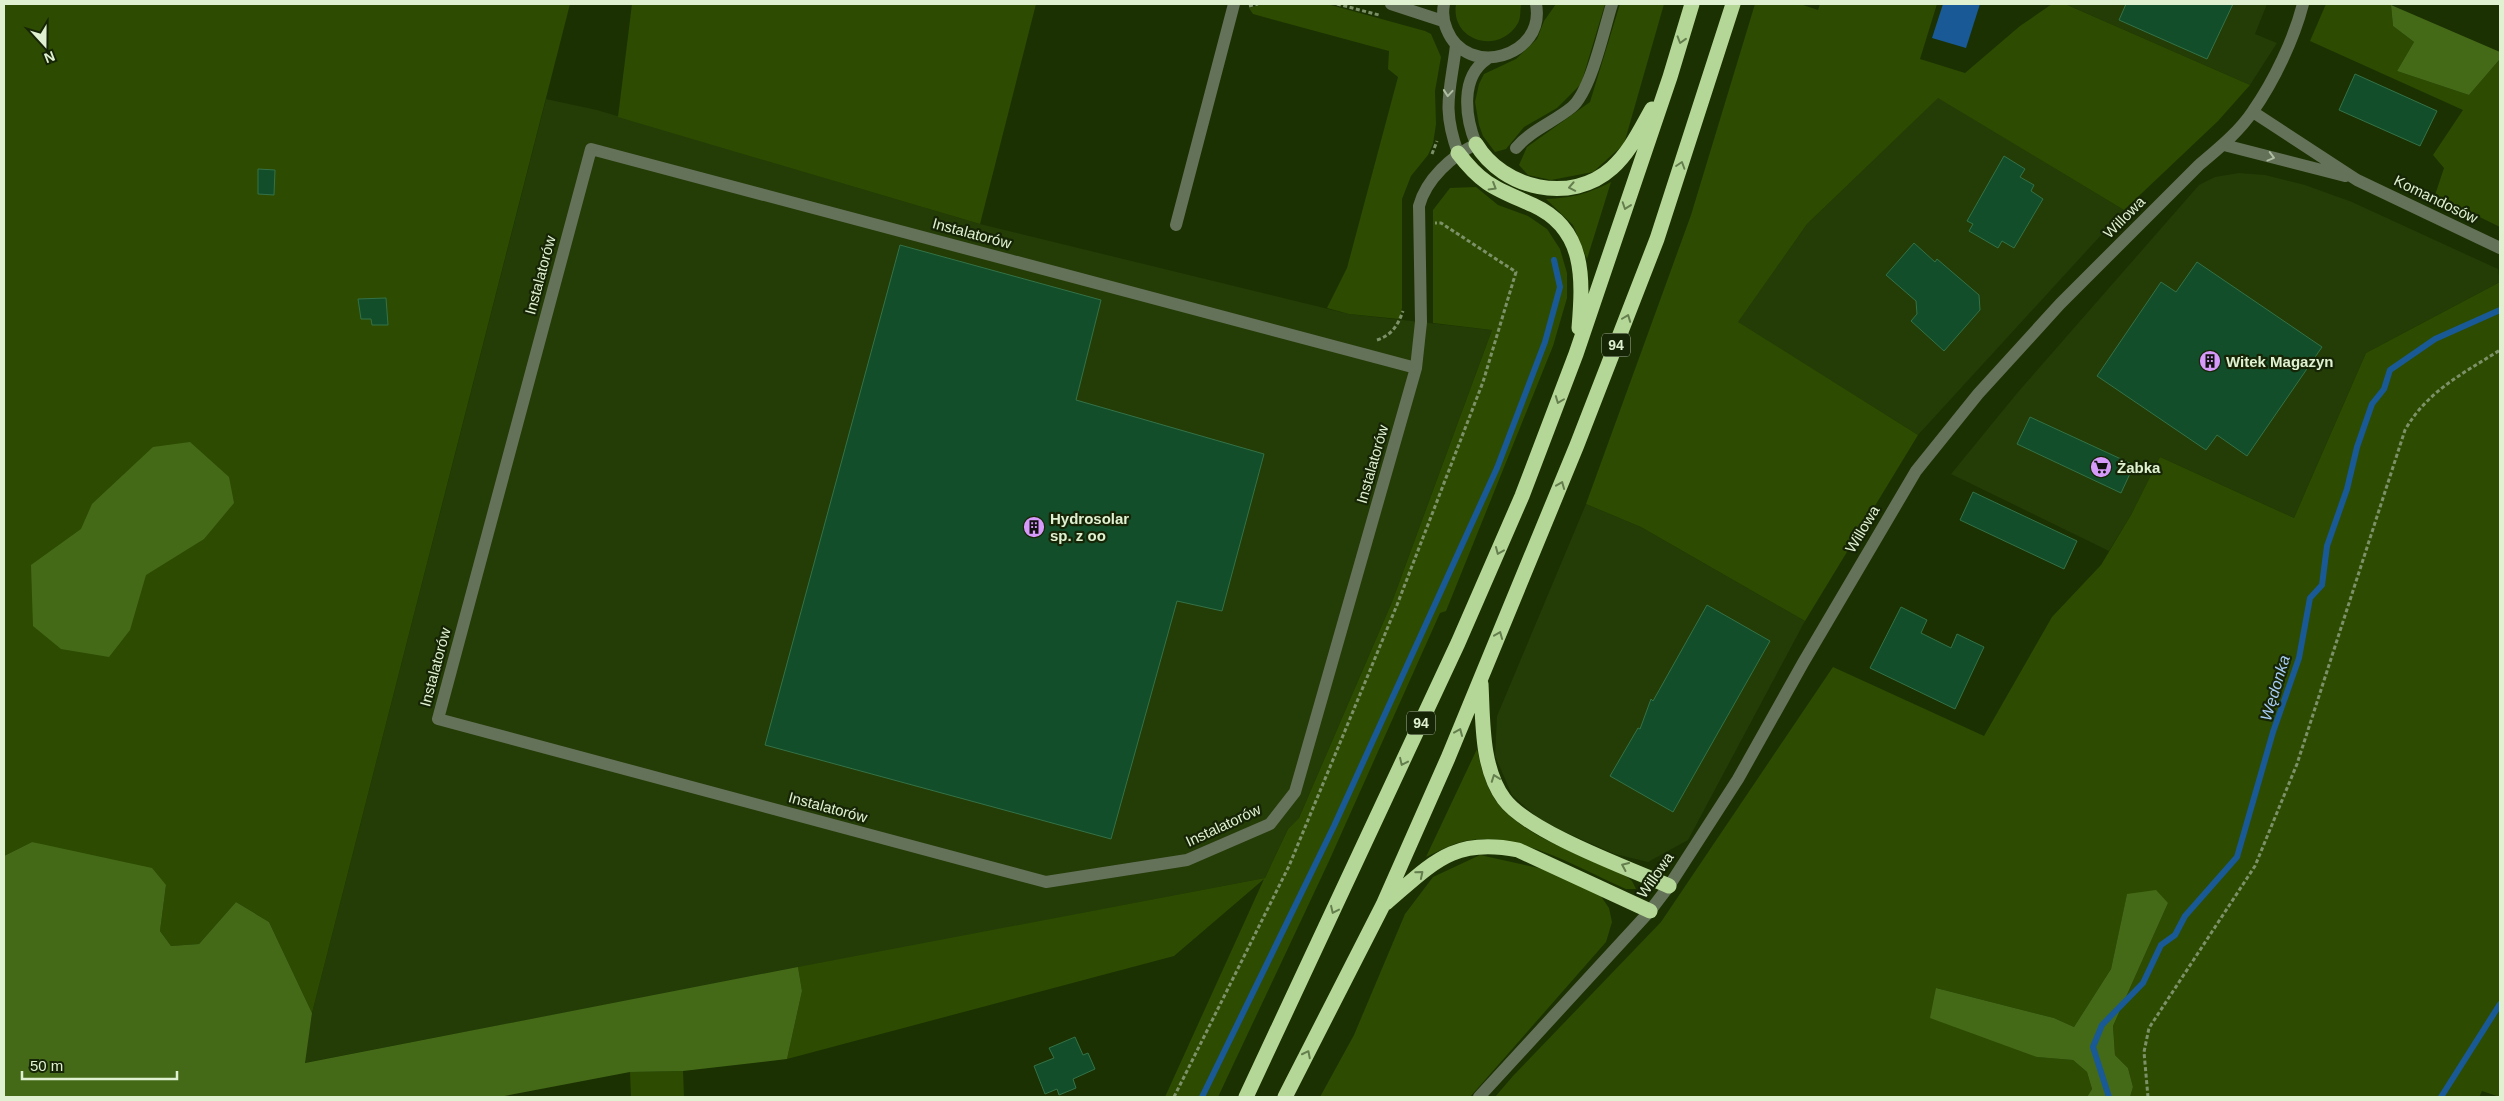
<svg xmlns="http://www.w3.org/2000/svg" width="2504" height="1101" font-family="Helvetica,sans-serif">
  <style>
    .built { fill: #243c06 }
    .green { fill: #2d4c01 }
    .forest { fill: #446a18 }
    .water { fill: #195996 }
    .lines { fill: none; stroke-linecap: round; stroke-linejoin: round }
    .stream { stroke: #195996; stroke-width: 6 }
    .building { fill: #124e29; stroke: #347247 }
    .path { stroke: #7d9169; stroke-width: 3; stroke-dasharray: 4 2.5; stroke-linecap: butt }
    .minor { stroke: #647259; stroke-width: 12 }
    .highway { stroke: #b4d797; stroke-width: 15 }
    .oneway { stroke: #657e4e }
    .oneway2 { stroke: #aebea1 }
    .labels { text-anchor: middle; dominant-baseline: central; stroke-width: 4.5; stroke-linejoin: round; paint-order: stroke }
    .shield { fill: #162506; stroke: #a3b494; stroke-width: 1 }
    .shield-label { font-size: 14px; font-weight: bold; fill: #dff1d1 }
    .street-label { font-size: 15px; fill: #dff1d1; stroke: #162506 }
    .poi-label { font-size: 15px; font-weight: bold; fill: #dff1d1; stroke: #162506; text-anchor: start }
    .water-label { font-size: 16px; font-style: italic; fill: #a7ccf6; stroke: #162506 }
  </style>
  <rect width="100%" height="100%" fill="#1b3102"/>
  <path class="built" d="M2065,4H2267L2255,34L2277,43L2250,85Z
    M1938,97L2124,210L1918,435L1737,322L1807,224Z
    M546,99L597,110L980,224L1349,314L1492,330L1392,602L1299,818L1288,829L1265,878L304,1063L312,1013Z
    M2239,173L2265,175L2305,185L2352,202L2498,269L2500,282L2366,353L2294,518L2160,457L2131,515L2109,551L1951,474L2018,392L2199,185L2215,177Z
    M1586,504L1641,527L1805,621L1688,840L1648,862L1615,854L1542,822L1512,795L1495,756L1497,716Z"/>
  <path class="green" d="M4,4H570L312,1013L269,922L236,902L199,944L171,946L160,931L166,885L32,842L4,856Z
    M632,4H1036L980,224L618,117Z
    M1262,4H1327L1425,31L1431,34L1441,57L1435,91L1436,124L1433,144L1428,155L1411,176L1402,199V308L1399,319L1349,314L1327,308L1347,268L1398,77L1388,69L1389,51L1253,14L1249,8Z
    M1456,4H1521C1520,10 1521,18 1518,23C1499,56 1450,41 1456,4Z
    M1556,4H1605L1581,84L1557,108L1524,127L1506,149L1495,152L1483,136L1479,125L1475,102L1479,84L1484,74L1516,59L1537,39L1544,21Z
    M1620,4H1664L1624,144L1593,172L1551,180L1528,175L1519,165L1527,147L1590,102Z
    M1755,4H1800L1818,10L1820,4H1937L1920,59L1965,73L2020,26L2052,4H2065L2250,85L2218,121L2124,210L1938,98L1807,224L1738,322L1918,435L1805,621L1641,527L1586,504L1691,215Z
    M2326,4L2391,5L2393,26L2414,42L2397,71L2469,95L2500,59V227L2435,195L2444,168L2433,155L2463,110L2310,41Z
    M1611,182L1587,259L1573,225L1546,199C1573,198 1587,194 1611,182Z
    M1476,187L1498,205L1528,216L1547,229L1560,249L1567,273V298L1553,346L1446,611L1440,613L1329,861L1218,1097H1165L1264,879L1174,956L787,1059L802,991L798,967L1265,878L1288,829L1299,818L1392,602L1492,330L1433,323V210L1450,188Z
    M2500,282V1097L2482,1091L2479,1097H2130L2133,1087L2128,1068L2115,1055L2113,1026L2168,903L2127,895L2111,969L2074,1027L2054,1018L1936,988L2037,1057L2073,1060L2087,1072L2092,1089L2087,1097H1495L1513,1076L1661,922L1833,667L1984,736L2052,617L2101,565L2131,515L2160,457L2294,518L2366,353Z
    M1477,749C1481,768 1486,789 1499,805C1525,837 1587,858 1625,875L1632,881L1636,889H1626C1577,868 1515,828 1461,842C1449,845 1437,852 1426,857Z
    M1480,855L1547,870L1600,895L1609,908L1612,922L1606,942L1470,1097H1320L1354,1035L1405,914L1433,877Z
    M683,1071L684,1097H631L630,1072Z"/>
  <path class="forest" d="M2391,5L2500,52V59L2469,95L2397,71L2414,42L2393,26Z
    M190,442L229,477L234,503L204,539L146,575L130,630L109,657L61,649L33,626L31,565L81,529L92,504L153,447Z
    M32,842L152,868L166,885L160,931L171,946L199,944L236,902L269,922L312,1013L305,1063L798,967L802,991L787,1059L683,1071L630,1072L499,1097H4V856Z
    M2156,890L2168,903L2113,1026L2115,1055L2128,1068L2133,1087L2130,1097H2087L2092,1089L2087,1072L2073,1060L2037,1057L1930,1018L1936,988L2054,1018L2074,1027L2111,969L2127,894Z"/>
  <path class="water" d="M1943,4H1980L1966,48L1932,38Z"/>
  <g class="lines">
    <path class="stream" d="M1202,1097L1334,826L1497,468L1545,342L1560,287L1554,260
      M2109,1097L2093,1047L2102,1025L2143,983L2161,945L2175,935L2185,916L2237,857L2273,732L2299,658L2310,598L2322,585L2327,546L2347,489L2357,447L2372,404L2384,389L2390,370L2435,339L2500,310
      M2441,1097L2500,1004"/>
  </g>
  <path class="building" d="M2126,4H2233L2207,59L2119,20Z
    M2355,74L2437,111L2420,146L2339,110Z
    M2004,156L2025,169L2020,177L2034,185L2031,191L2043,199L2014,248L2002,241L1998,248L1969,231L1973,224L1967,221Z
    M258,169L275,170L274,195L258,194Z
    M1914,243L1935,262L1937,259L1979,295L1980,310L1944,351L1911,321L1917,314L1916,301L1886,275Z
    M900,245L1101,300L1076,400L1264,454L1222,611L1177,601L1111,839L765,745Z
    M2197,262L2322,347L2247,456L2217,435L2206,450L2097,376L2161,282L2176,292Z
    M386,298L388,325H372L371,319H361L358,299Z
    M2030,417L2134,465L2121,493L2017,444Z
    M1973,492L2077,541L2064,569L1960,520Z
    M1707,605L1770,641L1673,812L1610,776L1638,728L1640,729L1651,699L1653,701Z
    M1901,607L1927,620L1921,633L1951,648L1957,634L1984,647L1955,709L1870,668Z
    M1075,1037L1083,1055L1088,1053L1095,1069L1073,1079L1076,1088L1059,1095L1057,1089L1045,1094L1034,1066L1054,1058L1049,1048Z"/>
  <g class="lines">
    <path class="path" d="M1337,4L1379,15
      M1249,6L1258,4
      M1432,154L1437,141
      M1377,340C1392,335 1398,325 1403,311
      M1174,1097L1289,866L1397,605L1483,382L1516,272L1441,223H1435
      M2148,1097L2144,1052L2149,1028L2255,866L2297,764L2405,430C2427,391 2464,373 2500,350"/>
    <path class="minor" d="M1391,4L1443,21
      M1444,4C1442,14 1443,21 1447,30C1467,79 1546,57 1536,4
      M1456,45C1451,90 1441,106 1458,153
      M2253,112L2357,180L2500,248
      M2224,145L2345,176
      M1516,148C1531,130 1554,122 1572,107C1591,91 1604,29 1612,4
      M1176,225L1234,4
      M1416,368L591,149L438,719L1046,882L1187,860L1270,824L1295,792L1416,368L1421,322L1419,206C1426,179 1452,156 1476,144C1465,117 1460,77 1487,59
      M1479,1097L1650,911L1669,886L1738,779L1803,663L1916,471L1978,394L2060,304L2199,165C2218,149 2239,132 2253,111C2274,81 2294,39 2303,4"/>
    <path class="highway" d="M1476,144C1503,189 1571,205 1612,168C1630,152 1640,130 1652,109
      M1458,153C1483,186 1497,189 1533,205C1586,229 1583,279 1579,328
      M1481,684C1483,721 1481,768 1504,799C1528,832 1630,869 1669,886
      M1386,903C1433,863 1453,837 1518,850L1650,911
      M1246,1097L1458,643L1522,496L1576,354L1670,77L1692,4
      M1285,1097L1383,905L1448,758L1577,445L1657,239L1733,4"/>
  </g>
  <defs><path id="oneway-chevron" d="M-2-3.5L2.5 0L-2 3.5" fill="none" stroke-width="1.6" stroke-linecap="round" stroke-linejoin="round" transform="scale(1.25)"/></defs>
  <g class="oneway">
    <use href="#oneway-chevron" transform="translate(1681 40) rotate(107)"/>
    <use href="#oneway-chevron" transform="translate(1681 165) rotate(-72)"/>
    <use href="#oneway-chevron" transform="translate(1493 187) rotate(31)"/>
    <use href="#oneway-chevron" transform="translate(1572 187) rotate(169)"/>
    <use href="#oneway-chevron" transform="translate(1626 206) rotate(109)"/>
    <use href="#oneway-chevron" transform="translate(1627 318) rotate(-69)"/>
    <use href="#oneway-chevron" transform="translate(1559 400) rotate(111)"/>
    <use href="#oneway-chevron" transform="translate(1561 485) rotate(-68)"/>
    <use href="#oneway-chevron" transform="translate(1499 551) rotate(113)"/>
    <use href="#oneway-chevron" transform="translate(1499 635) rotate(-68)"/>
    <use href="#oneway-chevron" transform="translate(1459 732) rotate(-67)"/>
    <use href="#oneway-chevron" transform="translate(1403 762) rotate(115)"/>
    <use href="#oneway-chevron" transform="translate(1495 778) rotate(-110)"/>
    <use href="#oneway-chevron" transform="translate(1625 866) rotate(-156)"/>
    <use href="#oneway-chevron" transform="translate(1420 874) rotate(-40)"/>
    <use href="#oneway-chevron" transform="translate(1334 910) rotate(115)"/>
    <use href="#oneway-chevron" transform="translate(1307 1054) rotate(-63)"/>
  </g>
  <g class="oneway2">
    <use href="#oneway-chevron" transform="translate(1448 93) rotate(95)"/>
    <use href="#oneway-chevron" transform="translate(2271 157) rotate(15)"/>
  </g>
  <defs>
    <g id="building-disc" transform="scale(1.125)"><circle r="9.5" fill="#d69bfa" stroke="#162506"/><path d="M-4-6H4V6H1V3H-1V6H-4ZM-2.5-4.3h1.7v1.8h-1.7ZM.8-4.3h1.7v1.8H.8ZM-2.5-1h1.7V.8h-1.7ZM.8-1h1.7V.8H.8Z" fill="#111"/></g>
    <g id="supermarket-disc" transform="scale(1.125)"><circle r="9.5" fill="#d69bfa" stroke="#162506"/><path d="M-6-5.5h2.5l.6 2H6L4.5 2H-2.5L-4.4-4H-6ZM-1.5 3.2a1.3 1.3 0 1 0 .1 0ZM3 3.2a1.3 1.3 0 1 0 .1 0Z" fill="#111"/></g>
  </defs>
  <g fill-rule="evenodd">
    <use href="#building-disc" x="2210" y="361"/>
    <use href="#supermarket-disc" x="2101" y="467"/>
    <use href="#building-disc" x="1034" y="527"/>
  </g>
  <g class="labels">
    <g class="shield">
      <rect x="1602" y="333.5" width="28" height="23" rx="4"/>
      <rect x="1407" y="711.5" width="28" height="23" rx="4"/>
    </g>
    <g class="shield-label">
      <text x="1616" y="345">94</text>
      <text x="1421" y="723">94</text>
    </g>
    <g class="street-label">
      <text transform="translate(2436 199) rotate(26)">Komandosów</text>
      <text transform="translate(2124 217) rotate(-45)">Willowa</text>
      <text transform="translate(972 233) rotate(15)">Instalatorów</text>
      <text transform="translate(540 275) rotate(-75)">Instalatorów</text>
      <text transform="translate(1372 464) rotate(-74)">Instalatorów</text>
      <text transform="translate(1862 529) rotate(-59)">Willowa</text>
      <text transform="translate(435 667) rotate(-75)">Instalatorów</text>
      <text transform="translate(828 807) rotate(15)">Instalatorów</text>
      <text transform="translate(1223 825) rotate(-25)">Instalatorów</text>
      <text transform="translate(1655 875) rotate(-55)">Willowa</text>
    </g>
    <g class="poi-label">
      <text x="2226" y="361">Witek Magazyn</text>
      <text x="2117" y="467">Żabka</text>
      <text x="1050" y="518">Hydrosolar<tspan x="1050" dy="17">sp. z oo</tspan></text>
    </g>
    <g class="water-label">
      <text transform="translate(2275 688) rotate(-73)">Wędonka</text>
    </g>
  </g>
  <rect width="2504" height="1101" fill="none" stroke="#dff1d1" stroke-width="10"/>
  <g transform="translate(45 45) rotate(159)" stroke="#162506" stroke-width="4" paint-order="stroke">
  <path d="M0-4L9 19L0 12L-9 19Z" fill="#dff1d1"/>
  <text y="-8" font-size="14" font-weight="bold" text-anchor="middle" fill="#dff1d1">N</text>
  </g>
  <path d="M22 1071v8h155v-8" fill="none" stroke="#dff1d1" stroke-width="2.5"/>
  <text x="30" y="1071" font-size="15" fill="#dff1d1" stroke="#162506" stroke-width="4" paint-order="stroke">50 m</text>
</svg>
